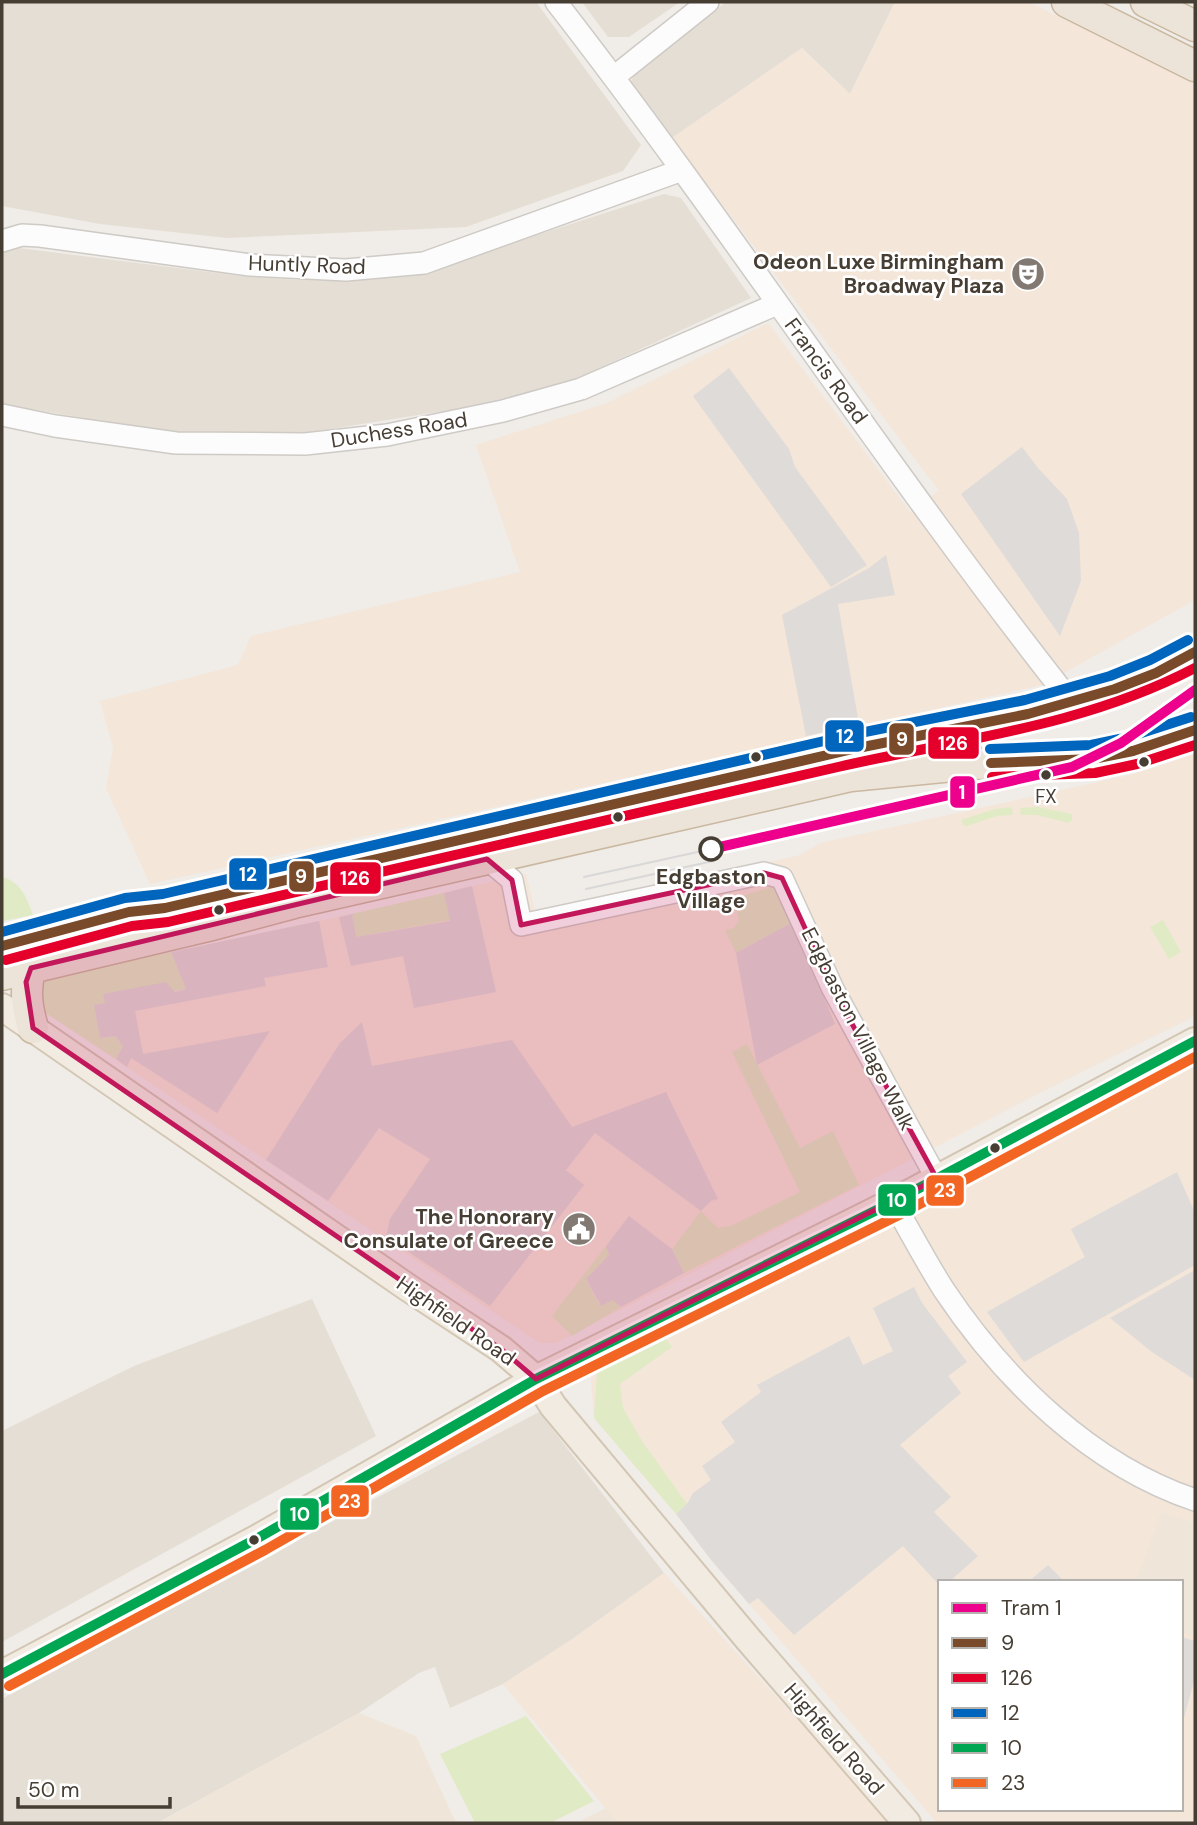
<svg xmlns="http://www.w3.org/2000/svg" width="1197" height="1825" font-family="'DM Sans',sans-serif">
  <style>
    .residential { fill: #e5ded4 }
    .commercial { fill: #f4e6d9; fill-rule: evenodd }
    .education { fill: #efe6d9 }
    .green { fill: #e0ebc5 }
    .parking { fill: #dfdbd8 }
    .lines { fill: none; stroke-linecap: round; stroke-linejoin: round }
    .minor-casing { stroke: #cecac5; stroke-width: 24 }
    .major-casing { stroke: #d3c7b4; stroke-width: 30 }
    .highway-casing { stroke: #cab8a1; stroke-width: 33 }
    .minor { stroke: #fdfcfc; stroke-width: 21 }
    .major { stroke: #f1ebe2; stroke-width: 26 }
    .highway { stroke: #ece4d8; stroke-width: 30 }
    .tram { stroke: #d9d8d8; stroke-width: 2 }
    .bus-1-casing { stroke: #fff; stroke-width: 16 }
    .bus-2-casing { stroke: #fff; stroke-width: 16 }
    .bus-3-casing { stroke: #fff; stroke-width: 16 }
    .bus-4-casing { stroke: #fff; stroke-width: 16 }
    .bus-5-casing { stroke: #fff; stroke-width: 16 }
    .bus-1 { stroke: #7a4b2a; stroke-width: 10 }
    .bus-2 { stroke: #e4002b; stroke-width: 10 }
    .bus-3 { stroke: #0065bd; stroke-width: 10 }
    .bus-4 { stroke: #00a651; stroke-width: 10 }
    .bus-5 { stroke: #f26522; stroke-width: 10 }
    .tram-1-casing { stroke: #fff; stroke-width: 16 }
    .tram-1 { stroke: #ec008c; stroke-width: 10 }
    .marked { fill: #c2185b; fill-opacity: 0.2; stroke: #c2185b; stroke-width: 5; stroke-linejoin: round }
    .bus-dot { fill: #463d33; stroke: #fff; stroke-width: 2.5 }
    .stop-dot { fill: #fff; stroke: #463d33; stroke-width: 3.5 }
    .labels { text-anchor: middle; dominant-baseline: central; stroke-width: 5; stroke-linejoin: round; paint-order: stroke }
    .bus-label { font-size: 19px; fill: #463d33; stroke: #fff }
    .poi-label { font-size: 21px; font-weight: bold; fill: #463d33; stroke: #fff; text-anchor: end }
    .street-label { font-size: 21px; fill: #463d33; stroke: #fff }
    .stop-label { font-size: 21px; font-weight: bold; fill: #463d33; stroke: #fff }
    .line-badge { stroke: #fff; stroke-width: 2.5 }
    .badge-label { font-size: 19px; text-anchor: middle; font-weight: bold; fill: #fff }
  </style>
  <rect width="100%" height="100%" fill="#f0ece8"/>
  <path class="residential" d="M2,2H536L641,145L623,171L466,227L227,238L100,224L2,206Z
    M582,2H680L629,37H608Z
    M726,2H895L850,94L802,48L672,138L630,83L637,70Z
    M664,194L681,198L751,298L576,379L488,404L305,433H171L2,404V254L5,252L19,248L241,276L298,280L441,266Z
    M312,1299L376,1436L2,1642V1431L134,1366Z
    M539,1412L664,1573L571,1640L503,1684L450,1708L435,1667L419,1673L359,1713L157,1823H2V1699L80,1655Z"/>
  <path class="commercial" d="M895,2H1028L1195,81V600L1042,685L150,884L106,788L113,748L100,701L238,665L251,636L520,572L476,445L607,403L768,323L910,512L939,491L672,138L802,48L850,94Z
    M1195,753V1016L1040,1093L556,1343H540L38,1008L39,980L339,917L526,874L535,911L611,893L701,878L800,855L820,843L1126,776L1157,767Z
    M1195,1057V1823H937L712,1561L676,1514L594,1418L591,1379L597,1372L1060,1132ZM940,1582H1181V1809H940Z
    M664,1573L891,1823H618L503,1684L571,1640Z"/>
  <path class="education" d="M1161,1512L1195,1523V1636L1181,1633V1582H1134L1136,1576H1138Z
    M359,1713L416,1736L456,1823H157Z
    M606,1808L618,1823H576Z"/>
  <path class="green" d="M1011,807L1013,813L1012,815L997,816L967,826H964L961,820L995,809Z
    M1038,807L1072,814V820L1069,823L1036,815H1021L1020,813L1021,808Z
    M2,877C21,882 27,898 33,915L2,921Z
    M778,885L793,922L736,953L725,930L734,928L739,920L736,907L726,901Z
    M444,893L451,920L356,937L352,914Z
    M1163,920L1181,952L1169,959L1150,927Z
    M171,952L186,989L94,1005L100,1038L115,1036L123,1046L116,1059L38,1008L39,980Z
    M747,1044L800,1148L833,1131L859,1185L684,1273L672,1249L701,1211L718,1228L731,1226L800,1192L732,1052Z
    M606,1246L609,1255L586,1280L600,1306L613,1300L621,1307L572,1336L552,1316Z
    M666,1339L672,1347L620,1384L623,1408L642,1441L687,1504L676,1514L594,1418L597,1372Z
    M526,1716L594,1801L550,1823H475L440,1754Z"/>
  <path class="parking" d="M729,368L789,449L795,467L867,565L831,587L693,396Z
    M1022,447L1038,468L1067,499L1079,533L1081,581L1060,636L961,494Z
    M886,555L895,595L838,604L859,724L806,736L782,615L869,568Z
    M472,886L496,992L414,1008L403,956L351,966L339,917L352,914L356,937L450,921L444,893Z
    M319,921L328,967L264,978L266,986L135,1011L143,1054L270,1031L217,1113L131,1058L127,1067L116,1059L123,1046L115,1036L100,1038L94,1005L105,1003L103,994L166,982L175,992L186,989L171,952Z
    M793,922L835,1024L757,1065L736,953Z
    M362,1022L372,1066L512,1040L572,1127L666,1092L718,1199L711,1201L701,1211L595,1133L566,1170L584,1185L490,1306L386,1237L390,1219L430,1159L379,1128L328,1201L266,1160L340,1043Z
    M1177,1172L1195,1213V1265L1024,1362L987,1312L1085,1257L1071,1229Z
    M629,1216L672,1249L684,1273L621,1307L613,1300L601,1306L586,1279L609,1255L606,1246Z
    M1195,1270V1380L1152,1352L1110,1318Z
    M914,1287L922,1303L967,1362L948,1376L961,1393L900,1445L951,1497L934,1512L978,1556L949,1582H940V1586L903,1546L794,1635L758,1598L749,1604L712,1561L676,1514L687,1504L693,1493L711,1480L702,1466L735,1442L721,1422L761,1392L757,1385L849,1336L863,1365L893,1351L873,1308Z
    M1048,1565L1065,1582H1028Z
    M1181,1637L1195,1641V1677L1184,1718H1181Z"/>
  <g class="lines">
    <g class="minor-casing">
      <path id="minor" d="M556,2C734,231 892,476 1073,704
        M614,77L708,2
        M2,241L22,235L40,236L250,265L346,270L424,263L682,170
        M2,415L55,426L176,443L305,444L387,435L503,411L581,389L777,304
        M487,859L512,880L521,925L764,873L782,878L833,989L937,1179
        M893,1202C910,1231 926,1262 944,1290C1004,1380 1091,1465 1195,1500"/>
    </g>
    <g class="major-casing">
      <path id="major" d="M2,1007L407,1287L501,1349L536,1379L553,1406L748,1639L907,1823
        M2,1674L258,1538L536,1379L893,1202L1195,1041"/>
    </g>
    <g class="highway-casing">
      <path id="highway" d="M1067,2L1195,66
        M1146,2L1195,26
        M2,946L129,912L165,908C394,853 624,802 853,749C967,723 1093,713 1195,652
        M31,968C24,989 27,1007 33,1028
        M2,975L208,926L294,903L851,776L973,764L1093,759L1133,751L1195,730"/>
    </g>
    <use href="#minor" class="minor"/>
    <use href="#major" class="major"/>
    <use href="#highway" class="highway"/>
    <path class="tram" d="M584,877L711,849
      M586,889L713,861"/>
    <g class="bus-1-casing">
      <path id="bus-1" d="M991,763L1093,759L1133,751L1195,730
        M2,946L129,912L165,908L853,749L1028,714L1115,689L1156,673L1195,652"/>
    </g>
    <g class="bus-2-casing">
      <path id="bus-2" d="M992,777L1095,773L1137,764L1195,745
        M6,960L132,926L168,922C391,869 614,818 838,767C960,739 1082,727 1195,668"/>
    </g>
    <g class="bus-3-casing">
      <path id="bus-3" d="M990,749L1091,745L1129,737L1191,717
        M2,932L125,898L163,894L850,735L1025,700L1110,676L1150,660L1188,640"/>
    </g>
    <g class="bus-4-casing">
      <path id="bus-4" d="M2,1674L258,1538L536,1379L893,1202L1195,1041"/>
    </g>
    <g class="bus-5-casing">
      <path id="bus-5" d="M9,1686L265,1550L543,1391L899,1215L1195,1057"/>
    </g>
    <use href="#bus-1" class="bus-1"/>
    <use href="#bus-2" class="bus-2"/>
    <use href="#bus-3" class="bus-3"/>
    <use href="#bus-4" class="bus-4"/>
    <use href="#bus-5" class="bus-5"/>
    <g class="tram-1-casing">
      <path id="tram-1" d="M711,849L1072,767L1121,743L1195,690"/>
    </g>
    <use href="#tram-1" class="tram-1"/>
  </g>
  <path class="marked" d="M487,859L512,880L521,925L764,873L782,878L833,989L937,1179L536,1379L501,1349L33,1028L26,982L31,968Z"/>
  <defs>
    <g id="theatre-disc" transform="scale(1.75)"><circle r="9.5" fill="#827a72" stroke="#fff"/><path d="M-5-5.5Q0-4 5-5.5V0Q5 5 0 6Q-5 5-5 0ZM-3.3-2.5H-1v1.5H-3.3ZM1-2.5H3.3v1.5H1ZM-2.8 1Q0 5.5 2.8 1Z" fill="#fff"/></g>
    <g id="civic-disc" transform="scale(1.75)"><circle r="9.5" fill="#827a72" stroke="#fff"/><path d="M-.6-6.5H3V-4.5H.6V-3L4-1V1h2V6H-6V1h2V-1L-.6-3ZM-1.2 2.5V6h2.4V2.5Z" fill="#fff"/></g>
  </defs>
  <g fill-rule="evenodd">
    <use href="#theatre-disc" x="1028" y="274"/>
    <use href="#civic-disc" x="579" y="1229"/>
  </g>
  <g class="bus-dot">
    <circle cx="756" cy="757" r="6"/>
    <circle cx="1144" cy="762" r="6"/>
    <circle cx="1046" cy="775" r="6"/>
    <circle cx="618" cy="817" r="6"/>
    <circle cx="219" cy="910" r="6"/>
    <circle cx="995" cy="1148" r="6"/>
    <circle cx="254" cy="1540" r="6"/>
  </g>
  <circle class="stop-dot" cx="711" cy="849" r="11"/>
  <g class="labels">
    <g class="bus-label">
      <text x="1046" y="796">FX</text>
    </g>
    <g class="poi-label">
      <text x="1004" y="262">Odeon Luxe Birmingham<tspan x="1004" dy="24">Broadway Plaza</tspan></text>
      <text x="554" y="1217">The Honorary<tspan x="554" dy="24">Consulate of Greece</tspan></text>
    </g>
    <g class="street-label">
      <text transform="translate(307 265) rotate(2)">Huntly Road</text>
      <text transform="translate(826 371) rotate(54)">Francis Road</text>
      <text transform="translate(399 430) rotate(-9)">Duchess Road</text>
      <text transform="translate(858 1029) rotate(63)">Edgbaston Village Walk</text>
      <text transform="translate(456 1321) rotate(35)">Highfield Road</text>
      <text transform="translate(834 1739) rotate(49)">Highfield Road</text>
    </g>
    <g class="stop-label">
      <text x="711" y="877">Edgbaston<tspan x="711" dy="24">Village</tspan></text>
    </g>
  </g>
  <g class="line-badge">
    <rect x="824" y="719" width="41" height="34" rx="7" fill="#0065bd"/>
    <rect x="888" y="722" width="27" height="34" rx="7" fill="#7a4b2a"/>
    <rect x="927" y="726" width="53" height="34" rx="7" fill="#e4002b"/>
    <rect x="949" y="775" width="27" height="34" rx="7" fill="#ec008c"/>
    <rect x="228" y="857" width="40" height="34" rx="7" fill="#0065bd"/>
    <rect x="288" y="860" width="27" height="33" rx="7" fill="#7a4b2a"/>
    <rect x="329" y="861" width="53" height="34" rx="7" fill="#e4002b"/>
    <rect x="925" y="1174" width="40" height="33" rx="7" fill="#f26522"/>
    <rect x="877" y="1183" width="40" height="34" rx="7" fill="#00a651"/>
    <rect x="330" y="1484" width="40" height="34" rx="7" fill="#f26522"/>
    <rect x="279" y="1497" width="41" height="34" rx="7" fill="#00a651"/>
  </g>
  <g class="badge-label">
    <text x="845" y="743">12</text>
    <text x="902" y="746">9</text>
    <text x="953" y="750">126</text>
    <text x="962" y="799">1</text>
    <text x="248" y="881">12</text>
    <text x="301" y="883">9</text>
    <text x="355" y="885">126</text>
    <text x="945" y="1197">23</text>
    <text x="897" y="1207">10</text>
    <text x="350" y="1508">23</text>
    <text x="300" y="1521">10</text>
  </g>
  <rect width="1197" height="1825" fill="none" stroke="#463d33" stroke-width="7"/>
  <rect x="938" y="1580" width="245" height="231" fill="#ffffff" stroke="#b5b1ad" stroke-width="2"/>
  <rect x="952" y="1603" width="35" height="10" fill="#ec008c" stroke="#b5b1ad" stroke-width="2"/>
  <text x="1001" y="1615" font-size="21" fill="#463d33">Tram 1</text>
  <rect x="952" y="1638" width="35" height="10" fill="#7a4b2a" stroke="#b5b1ad" stroke-width="2"/>
  <text x="1001" y="1650" font-size="21" fill="#463d33">9</text>
  <rect x="952" y="1673" width="35" height="10" fill="#e4002b" stroke="#b5b1ad" stroke-width="2"/>
  <text x="1001" y="1685" font-size="21" fill="#463d33">126</text>
  <rect x="952" y="1708" width="35" height="10" fill="#0065bd" stroke="#b5b1ad" stroke-width="2"/>
  <text x="1001" y="1720" font-size="21" fill="#463d33">12</text>
  <rect x="952" y="1743" width="35" height="10" fill="#00a651" stroke="#b5b1ad" stroke-width="2"/>
  <text x="1001" y="1755" font-size="21" fill="#463d33">10</text>
  <rect x="952" y="1778" width="35" height="10" fill="#f26522" stroke="#b5b1ad" stroke-width="2"/>
  <text x="1001" y="1790" font-size="21" fill="#463d33">23</text>
  <path d="M18 1797v10h152v-10" fill="none" stroke="#463d33" stroke-width="3.5"/>
  <text x="28" y="1797" font-size="21" fill="#463d33" stroke="#ffffff" stroke-width="5" paint-order="stroke">50 m</text>
</svg>
